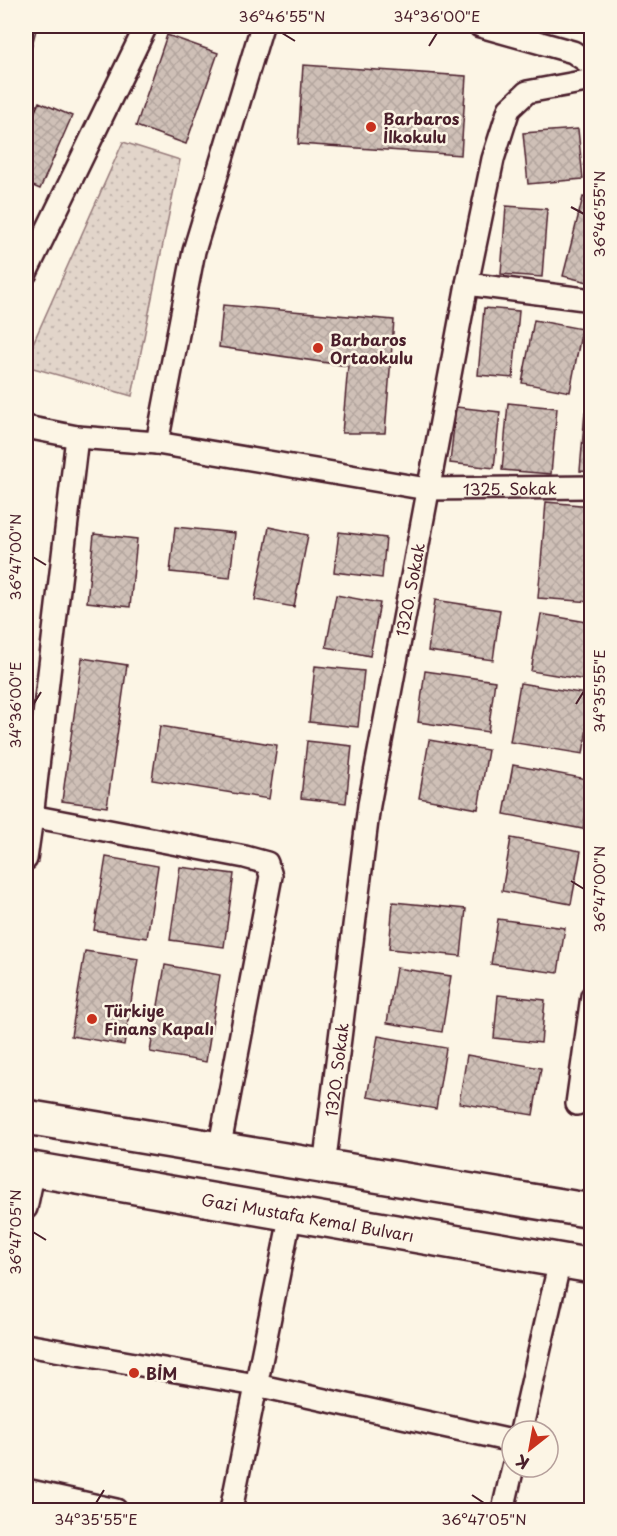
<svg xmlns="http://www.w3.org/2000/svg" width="617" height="1536" font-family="'Playpen Sans',sans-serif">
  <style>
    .green { fill: url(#green-dots); stroke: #967a7a; stroke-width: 1.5 }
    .building { fill: url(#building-cross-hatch); stroke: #4a1f2b; stroke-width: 1.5 }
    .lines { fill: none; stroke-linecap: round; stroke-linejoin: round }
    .street-casing { stroke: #4a1f2b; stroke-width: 26 }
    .highway-casing { stroke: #4a1f2b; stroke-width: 38 }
    .street { stroke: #fcf5e5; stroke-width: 21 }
    .highway { stroke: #fcf5e5; stroke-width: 33 }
    .ticks { fill: none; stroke: #4a1f2b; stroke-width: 2 }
    .poi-dot { fill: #c8321e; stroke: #fcf5e5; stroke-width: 2 }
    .labels { text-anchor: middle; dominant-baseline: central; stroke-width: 5; stroke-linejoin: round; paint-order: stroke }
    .poi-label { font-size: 16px; font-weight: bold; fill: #4a1f2b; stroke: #fcf5e5; text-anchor: start }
    .street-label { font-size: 16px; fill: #4a1f2b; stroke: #fcf5e5 }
    .neatline { fill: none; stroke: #4a1f2b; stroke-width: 2 }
    .ticks-label { font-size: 15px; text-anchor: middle; fill: #4a1f2b }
  </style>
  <defs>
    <pattern id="green-dots" width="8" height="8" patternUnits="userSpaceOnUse" patternTransform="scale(1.5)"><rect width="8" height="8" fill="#e2d5ca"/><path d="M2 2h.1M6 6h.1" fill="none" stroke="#c3b6ae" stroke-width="1.8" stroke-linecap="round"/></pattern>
    <pattern id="building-cross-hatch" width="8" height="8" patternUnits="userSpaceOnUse" patternTransform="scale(1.5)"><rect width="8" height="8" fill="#cfc0b7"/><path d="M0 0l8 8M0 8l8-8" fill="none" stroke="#b3a59e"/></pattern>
  </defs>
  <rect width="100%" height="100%" fill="#fcf5e5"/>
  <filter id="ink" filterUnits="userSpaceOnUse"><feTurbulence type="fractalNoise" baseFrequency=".0167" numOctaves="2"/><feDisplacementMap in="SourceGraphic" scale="12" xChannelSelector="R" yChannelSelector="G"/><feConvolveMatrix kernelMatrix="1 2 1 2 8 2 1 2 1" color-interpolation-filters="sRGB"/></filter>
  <g filter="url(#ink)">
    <path class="green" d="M123,142L180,160L132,396L26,366V359Z"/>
    <path class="building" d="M26,26H37L26,68Z
      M167,35L218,53L186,144L136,126Z
      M303,65L466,76L461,155L298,144Z
      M39,102L72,116L40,189L26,183V133Z
      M578,129L583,179L528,184L523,133Z
      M583,197L592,199V283L563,276Z
      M506,206L547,209L542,277L501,274Z
      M223,305L394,320L385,433H342L348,366L219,347Z
      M484,308L519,311L513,378L478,375Z
      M534,320L582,329L570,392L522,383Z
      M508,403L557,408L551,474L502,470Z
      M456,407L500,412L494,468L450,463Z
      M585,412L592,413V472L580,471Z
      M546,502L592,506V602L538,598Z
      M175,527L235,533L230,578L170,572Z
      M269,527L308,535L294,607L255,600Z
      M339,532L386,538L382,578L334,572Z
      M94,534L137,539L130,607L87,602Z
      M336,595L380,603L370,656L326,647Z
      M435,600L500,610L493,660L428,651Z
      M541,614L592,623V681L531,671Z
      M82,658L127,665L107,807L62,801Z
      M315,666L364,671L358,727L309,722Z
      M425,671L495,681L488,732L418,722Z
      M520,683L592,695L583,754L510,742Z
      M160,726L277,745L269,799L152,780Z
      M429,740L488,750L478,809L419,798Z
      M307,741L352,746L346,803L301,798Z
      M513,765L592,780L583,829L504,814Z
      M511,838L581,851L571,904L502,891Z
      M106,857L158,866L147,938L94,930Z
      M180,867L234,874L224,947L170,940Z
      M393,902L466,909L461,956L389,949Z
      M498,919L565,928L558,973L491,964Z
      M85,951L138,959L124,1045L71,1036Z
      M165,965L220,975L206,1062L150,1052Z
      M396,968L451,976L442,1032L387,1023Z
      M498,995L545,1000L541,1043L494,1038Z
      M378,1036L446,1048L436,1109L367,1097Z
      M467,1055L541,1068L533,1115L459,1103Z"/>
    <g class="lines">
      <g class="street-casing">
        <g id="street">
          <path d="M480,26L573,52L592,65"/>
          <path d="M26,273L146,26"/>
          <path d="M467,284L592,300"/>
          <path id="s1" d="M26,427L77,437L157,443L427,489L592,487"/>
          <path d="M157,443L194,251L262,26"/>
          <path d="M26,815L245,857L267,863L271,876L219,1150"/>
          <path d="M26,859L32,817L77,437"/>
          <path d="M577,1104L592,996"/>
          <path id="s2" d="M324,1167L369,805L467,284L493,159L509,109L527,92L592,80"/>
          <path d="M26,1208L34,1170"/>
          <path d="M26,1345L256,1385L512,1441"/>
          <path d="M521,1431L560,1261"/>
          <path d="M26,1490L116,1510"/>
          <path d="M231,1510L291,1213"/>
          <path d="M503,1510L513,1467"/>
        </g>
      </g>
      <g class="highway-casing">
        <g id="highway">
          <path d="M26,1117L592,1211"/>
          <path id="s3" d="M26,1168L592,1266"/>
        </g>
      </g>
      <use href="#street" class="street"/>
      <use href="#highway" class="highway"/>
    </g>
  </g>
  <path class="ticks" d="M282,33L295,41M429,46L437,33M571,207L584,214M33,557L46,565M576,704L584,691M33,705L41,692M571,881L584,889M33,1232L46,1240M472,1495L484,1503M96,1503L104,1490"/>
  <g class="poi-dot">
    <circle cx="371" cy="127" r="6"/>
    <circle cx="318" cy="348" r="6"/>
    <circle cx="92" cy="1019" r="6"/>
    <circle cx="134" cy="1373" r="6"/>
  </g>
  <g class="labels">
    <g class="poi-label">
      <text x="383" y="118">Barbaros<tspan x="383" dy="18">İlkokulu</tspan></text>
      <text x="330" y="339">Barbaros<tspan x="330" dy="18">Ortaokulu</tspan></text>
      <text x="104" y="1010">Türkiye<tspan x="104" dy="18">Finans Kapalı</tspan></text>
      <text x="146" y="1373">BİM</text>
    </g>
    <g class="street-label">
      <text stroke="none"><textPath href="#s1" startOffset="489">1325. Sokak</textPath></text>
      <text stroke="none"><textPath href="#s2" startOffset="584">1320. Sokak</textPath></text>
      <text stroke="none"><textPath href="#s2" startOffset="98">1320. Sokak</textPath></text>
      <text stroke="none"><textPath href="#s3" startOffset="286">Gazi Mustafa Kemal Bulvarı</textPath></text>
    </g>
  </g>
  <rect width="617" height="1536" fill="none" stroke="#fcf5e5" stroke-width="66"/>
  <g transform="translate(530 1449) rotate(211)"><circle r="28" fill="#fcf5e5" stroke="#b59f9b" stroke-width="1.5"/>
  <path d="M0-4.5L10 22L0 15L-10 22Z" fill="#c8321e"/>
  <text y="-9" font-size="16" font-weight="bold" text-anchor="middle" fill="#4a1f2b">K</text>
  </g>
  <rect x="33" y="33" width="551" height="1470" class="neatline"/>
  <g class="ticks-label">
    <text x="282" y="22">36°46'55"N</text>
    <text x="437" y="22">34°36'00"E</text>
    <text transform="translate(600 214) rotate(-90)" y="5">36°46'55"N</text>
    <text transform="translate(16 557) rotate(-90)" y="5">36°47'00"N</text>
    <text transform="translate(600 691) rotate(-90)" y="5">34°35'55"E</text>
    <text transform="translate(16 705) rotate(-90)" y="5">34°36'00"E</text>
    <text transform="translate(600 889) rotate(-90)" y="5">36°47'00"N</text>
    <text transform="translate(16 1232) rotate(-90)" y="5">36°47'05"N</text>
    <text x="96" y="1525">34°35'55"E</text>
    <text x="484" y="1525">36°47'05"N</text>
  </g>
</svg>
